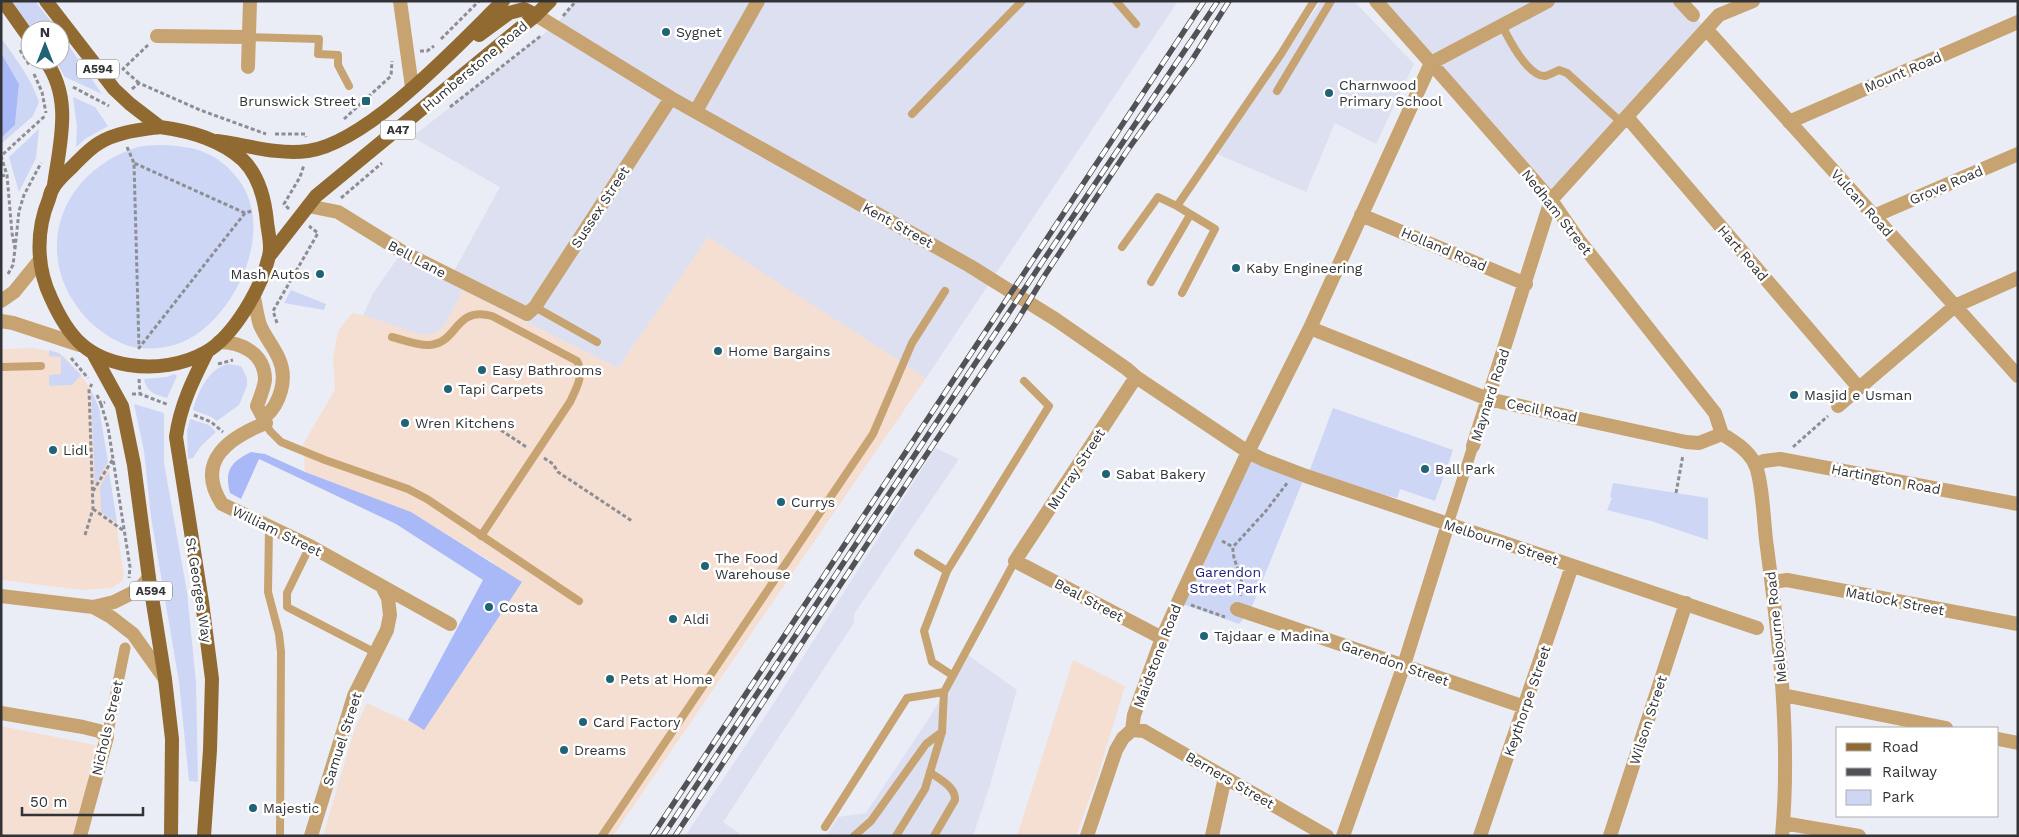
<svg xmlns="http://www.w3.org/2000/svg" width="2019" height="837" font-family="'Work Sans',sans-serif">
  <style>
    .commercial { fill: #f5dfd2 }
    .built { fill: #dce0f0 }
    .green { fill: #ced6f5 }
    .forest { fill: #a9b8f7 }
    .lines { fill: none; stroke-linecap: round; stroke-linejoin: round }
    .path { stroke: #8d8e94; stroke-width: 3; stroke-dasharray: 4 2.5; stroke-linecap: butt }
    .service { stroke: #c7a371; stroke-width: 8 }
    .pedestrian { stroke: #c7a371; stroke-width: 11 }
    .minor { stroke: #c7a371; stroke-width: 14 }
    .tertiary { stroke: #c7a371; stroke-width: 14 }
    .primary { stroke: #906a30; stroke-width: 14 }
    .rail-casing { stroke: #515256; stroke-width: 5.5 }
    .rail { stroke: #fff; stroke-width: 4; stroke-dasharray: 11; stroke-linecap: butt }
    .poi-dot { fill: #206376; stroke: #fff; stroke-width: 2 }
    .labels { text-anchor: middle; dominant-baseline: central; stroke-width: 5; stroke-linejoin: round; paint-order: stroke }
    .shield { fill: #fff; stroke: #707072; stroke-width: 1 }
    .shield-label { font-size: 12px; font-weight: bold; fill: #323336 }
    .poi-label { font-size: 14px; fill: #323336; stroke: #fff; text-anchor: start }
    .street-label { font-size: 14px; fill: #323336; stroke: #fff }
    .park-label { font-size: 14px; fill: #1f1e77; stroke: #fff }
  </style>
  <rect width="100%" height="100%" fill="#ebedf6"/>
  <path class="commercial" d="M708,236L926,378L613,836H323L354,731L367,703L408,722L494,563L411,513L305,472L303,444L335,390L333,358L338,331L352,313L363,315L422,334L444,326L463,290L618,368Z
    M33,348L59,353L66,358L81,375L91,390L99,408L124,576L122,581L112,588L81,590L1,580V349Z
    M1073,660L1125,686L1097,778L1076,836H1017Z
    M1,726L95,745L76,836H1Z"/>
  <path class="built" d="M577,1H1178L926,378L708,237L618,368L463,290L444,326L438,331L431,334L422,335L363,315L374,292L399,256L449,280L500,187L412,137L554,26Z
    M1321,1H1354L1414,64L1376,144L1335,123L1306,192L1217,154Z
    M1374,1H1680L1707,30L1551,200Z
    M935,448L959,459L854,614V623L723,822L743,836H685L772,706Z
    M968,655L1017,690L990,785L973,836H826L838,817L866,813L927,721Z"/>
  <path class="green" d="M10,1H35L58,30H33Z
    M60,33L102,94L65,77L55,60H60Z
    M1,38C16,59 31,78 39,102L33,116L1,144V138L15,125L19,84L1,53Z
    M73,97L95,107L108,126L85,139L76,147L77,127Z
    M39,129L36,158L19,192L9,157Z
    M165,145C179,146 193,147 206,153C216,157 226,165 233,173C277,219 243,302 197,334C180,346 159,350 139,348C120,346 100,332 87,319C30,257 58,174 135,148C144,145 156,145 165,145Z
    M291,290L326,304L324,310L284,303Z
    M49,350L59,353L81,375L72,385L49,386V375L61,374V357L49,356Z
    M228,364L241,366L247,378V386L239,405L217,421L211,417L193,410C198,392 208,369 228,364Z
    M175,374L177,376L167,398C155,394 147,393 144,379L166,377Z
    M91,390L99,408L108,462L95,484Z
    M134,404L164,413V463L187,592L196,682L198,782L189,781L179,682L151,517L144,451Z
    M1333,408L1453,450L1435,501L1400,489L1397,498L1331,482L1308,475Z
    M190,419L209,425L216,432L201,446L193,458L188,459L187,431Z
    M1249,453L1304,478L1251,609L1239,624L1180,603Z
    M109,471L117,523L101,512L100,486Z
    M1613,483L1708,498V540L1651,521L1607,510L1612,498L1610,497Z"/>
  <path class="forest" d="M1,53L19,84L15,125L1,138Z
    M251,452L265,454L305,472L411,512L522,582L424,730L408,720L483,580L396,524L259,459L241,499L230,493C224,470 231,462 251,452Z"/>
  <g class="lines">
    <path class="path" d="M563,16L576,1
      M441,39L479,1
      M20,50L30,66
      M420,51H427L434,46
      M34,74L42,92L46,113
      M139,83L123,69L148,45
      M73,87L109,106
      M132,89L139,83L200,110L266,134
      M450,107L542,35
      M344,119L391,76L392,61
      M275,134H305L306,137
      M127,147L134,163
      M1,176L7,175
      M341,198L382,163
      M289,209L284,204L300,177L304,165
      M245,213L134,163L139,348L245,213L252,211
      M15,249L19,211L24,195L41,163
      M8,274L13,265L15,249L12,233L7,175L1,156L46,115
      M277,323L273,311L318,233L309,226
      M71,358L88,378
      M218,364L233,360
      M139,379L140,394
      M132,394H140L169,405
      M97,395L101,404L105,402
      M101,404L108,427L130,567L129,578
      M194,415L211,422L223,432
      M490,423L528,448
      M1793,447L1828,416
      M544,458L553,464L558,472L632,521
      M93,491L113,459
      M1676,493L1683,455
      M93,509L124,531
      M85,535L93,509L89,389L92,384
      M1222,541L1233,547
      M1240,596C1246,572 1232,566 1233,547L1265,512L1288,482
      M1191,605L1225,617"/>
    <path class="service" d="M1116,1L1136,24
      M1502,25C1508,38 1528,77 1545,76C1549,75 1555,72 1559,70L1567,73L1622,123
      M248,37L319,39L318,54L338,55V65L349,86
      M1277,91L1331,1
      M912,114L1022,1
      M1177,206L1215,229L1182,293
      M1122,247L1158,197L1177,206L1281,54L1314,1
      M1151,282L1190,215
      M535,307L597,342
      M392,337C404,340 418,346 430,345C459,342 454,306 492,316L577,361C585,374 576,389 570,402L481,536
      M1,367L41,366
      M266,423L270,431L281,442L325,460L408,489L427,499L579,601
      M269,527L268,592L279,634L281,652L280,836
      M310,546L287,593V607L376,653
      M918,553L947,571L924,631L932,662L952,675
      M947,571L1049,406L1024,381
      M930,772C940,780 956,787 955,800L934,836
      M825,827L907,698L944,692L1015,561
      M602,836L873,434L912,343L945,291
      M854,836L871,821L926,744L942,732
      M896,836L925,789L942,732L944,692"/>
    <path class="pedestrian" d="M1448,524L1473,446
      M107,737L125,648"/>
    <path class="minor" d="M400,1L412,87
      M1680,1L1693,15
      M536,15L671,98L970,266L1055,319L1127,369L1136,377L1248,452L1264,460L1306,476L1757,628
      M1707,30L2018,376
      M157,36L248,37
      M1431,63L1551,200L1578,239L1715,413L1722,434
      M248,67L250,1
      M696,111L758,1
      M1627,117L1859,388
      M1789,122L2018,22
      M308,206L338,212L401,251L527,314L535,307L671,98
      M1361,215L1526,284
      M1874,216L2018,154
      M254,298C256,306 257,316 260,325C265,337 274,347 279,359C288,379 280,404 265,417
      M1,301L14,292L40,260
      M1,321L13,323L80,345
      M1310,328L1488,399L1686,442L1699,443L1722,434
      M219,342C241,342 265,353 265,380C264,388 260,398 257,406L266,423C230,437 194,461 222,504L310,546L450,624
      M1136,377L1015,561L1162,638
      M1838,406L1955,306L2018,278
      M1722,434C1735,442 1748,450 1755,464C1762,479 1764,522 1766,540C1779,637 1791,737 1782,836
      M1473,446L1551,200L1719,15L1753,1
      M1755,465L1764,461L1780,459L2018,504
      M1772,582L1787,580L2018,624
      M1,596L93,607L114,602L138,590L149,578
      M93,607L111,617L133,634L165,679
      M1237,609L1525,707
      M1783,695L1946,728
      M1,713L83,727L99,731L107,737L80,836
      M1132,730L1144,731L1327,836
      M1998,739L2018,743
      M1783,823L1859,836
      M311,836L354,696L387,630L390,615L388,598L383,588
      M1087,836L1116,750L1123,738L1132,730L1134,715L1162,638L1179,600L1248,452L1310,328L1431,63L1548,1
      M1212,836L1225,777
      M1343,836L1404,665L1448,524
      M1480,836L1572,566
      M1610,836L1686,603"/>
    <path class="tertiary" d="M1376,1L1431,63"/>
    <path class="primary" d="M3,1L30,39
      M46,1L114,89L130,104L160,127
      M479,35L509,13L524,9L536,15
      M45,60C73,98 60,142 54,185
      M160,127C190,131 220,139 243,160C259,176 265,200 267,222C268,232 272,246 269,256C262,287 234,336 206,352C183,365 155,369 129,365C86,358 68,336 51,298C36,267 36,230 49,199C50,194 52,189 55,185C60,178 67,172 73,166C81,158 89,149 99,143C117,132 139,130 160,127Z
      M217,141C247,145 277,155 308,151C369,142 458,45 503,1
      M270,255L316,196L536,15L550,1
      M94,355L122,406L134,465L149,578L165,679L172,739L171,836
      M204,836L210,750L212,679L202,602L176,437C180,406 193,380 207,352"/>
    <g class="rail-casing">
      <path id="rail" d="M652,836L1204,1
        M663,836L1037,270L1218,1
        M675,836L912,476L1017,321L1045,275L1127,151L1192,60L1229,1"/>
    </g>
    <use href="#rail" class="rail"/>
  </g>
  <g class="poi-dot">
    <circle cx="666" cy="32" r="5"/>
    <circle cx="1329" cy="93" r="5"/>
    <rect x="361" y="96" width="10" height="10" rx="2.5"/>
    <circle cx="1236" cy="268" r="5"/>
    <circle cx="320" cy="274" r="5"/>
    <circle cx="718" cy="351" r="5"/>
    <circle cx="482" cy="370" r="5"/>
    <circle cx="448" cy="389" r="5"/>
    <circle cx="1794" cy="395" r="5"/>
    <circle cx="405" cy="423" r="5"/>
    <circle cx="53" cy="450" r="5"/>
    <circle cx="1425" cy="469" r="5"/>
    <circle cx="1106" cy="474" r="5"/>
    <circle cx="781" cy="502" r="5"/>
    <circle cx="705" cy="566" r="5"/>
    <circle cx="489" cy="607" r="5"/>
    <circle cx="673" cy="619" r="5"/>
    <circle cx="1204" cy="636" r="5"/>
    <circle cx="610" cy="679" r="5"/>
    <circle cx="583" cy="722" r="5"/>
    <circle cx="564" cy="750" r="5"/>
    <circle cx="253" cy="808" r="5"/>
  </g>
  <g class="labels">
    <g class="shield">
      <rect x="77" y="59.5" width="42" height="19" rx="4"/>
      <rect x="380.5" y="120.5" width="35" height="19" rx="4"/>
      <rect x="130" y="581.5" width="42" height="19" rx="4"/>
    </g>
    <g class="shield-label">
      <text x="98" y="69">A594</text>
      <text x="398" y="130">A47</text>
      <text x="151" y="591">A594</text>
    </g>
    <g class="poi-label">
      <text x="676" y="32">Sygnet</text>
      <text x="1339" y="85">Charnwood<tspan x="1339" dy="16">Primary School</tspan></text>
      <text x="356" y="101" text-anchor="end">Brunswick Street</text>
      <text x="1246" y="268">Kaby Engineering</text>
      <text x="310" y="274" text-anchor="end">Mash Autos</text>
      <text x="728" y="351">Home Bargains</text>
      <text x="492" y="370">Easy Bathrooms</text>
      <text x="458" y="389">Tapi Carpets</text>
      <text x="1804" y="395">Masjid e Usman</text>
      <text x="415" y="423">Wren Kitchens</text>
      <text x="63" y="450">Lidl</text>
      <text x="1435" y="469">Ball Park</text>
      <text x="1116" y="474">Sabat Bakery</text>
      <text x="791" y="502">Currys</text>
      <text x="715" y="558">The Food<tspan x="715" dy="16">Warehouse</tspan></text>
      <text x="499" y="607">Costa</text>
      <text x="683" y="619">Aldi</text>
      <text x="1214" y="636">Tajdaar e Madina</text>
      <text x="620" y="679">Pets at Home</text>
      <text x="593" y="722">Card Factory</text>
      <text x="574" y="750">Dreams</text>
      <text x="263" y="808">Majestic</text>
    </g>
    <g class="street-label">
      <text transform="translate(475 66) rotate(-40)">Humberstone Road</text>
      <text transform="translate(1903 72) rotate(-23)">Mount Road</text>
      <text transform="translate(1946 185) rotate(-23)">Grove Road</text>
      <text transform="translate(1862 203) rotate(48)">Vulcan Road</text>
      <text transform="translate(600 207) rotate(-57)">Sussex Street</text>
      <text transform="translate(1557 212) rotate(52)">Nedham Street</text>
      <text transform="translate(898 225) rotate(29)">Kent Street</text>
      <text transform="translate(1444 249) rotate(23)">Holland Road</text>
      <text transform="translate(1743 253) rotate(49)">Hart Road</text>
      <text transform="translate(417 259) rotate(28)">Bell Lane</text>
      <text transform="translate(1490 395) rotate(-72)">Maynard Road</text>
      <text transform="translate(1542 410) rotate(12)">Cecil Road</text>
      <text transform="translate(1076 469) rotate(-57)">Murray Street</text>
      <text transform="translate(1886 479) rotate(11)">Hartington Road</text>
      <text transform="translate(277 531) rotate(26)">William Street</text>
      <text transform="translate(1501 542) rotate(18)">Melbourne Street</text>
      <text transform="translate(199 590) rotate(81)">St Georges Way</text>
      <text transform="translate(1089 600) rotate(28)">Beal Street</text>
      <text transform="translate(1895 601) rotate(11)">Matlock Street</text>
      <text transform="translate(1776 627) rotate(-96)">Melbourne Road</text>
      <text transform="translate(1157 656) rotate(-69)">Maidstone Road</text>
      <text transform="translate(1395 663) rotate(19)">Garendon Street</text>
      <text transform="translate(1527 701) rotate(-71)">Keythorpe Street</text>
      <text transform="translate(1648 720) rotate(-72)">Wilson Street</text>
      <text transform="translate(107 728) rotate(-77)">Nichols Street</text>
      <text transform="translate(342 739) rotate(-72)">Samuel Street</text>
      <text transform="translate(1230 780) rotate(30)">Berners Street</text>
    </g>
    <g class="park-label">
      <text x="1228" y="572">Garendon<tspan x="1228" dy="16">Street Park</tspan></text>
    </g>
  </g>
  <rect width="2019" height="837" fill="none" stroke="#323336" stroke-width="5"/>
  <rect x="1836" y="727" width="162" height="90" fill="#ffffff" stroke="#adadaf"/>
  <rect x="1846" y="743" width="25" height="8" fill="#906a30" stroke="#adadaf"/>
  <text x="1882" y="752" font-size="15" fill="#323336">Road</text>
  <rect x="1846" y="768" width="25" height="8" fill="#515256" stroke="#adadaf"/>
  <text x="1882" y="777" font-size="15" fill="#323336">Railway</text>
  <rect x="1846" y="790" width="25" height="15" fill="#ced6f5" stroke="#adadaf"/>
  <text x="1882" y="802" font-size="15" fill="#323336">Park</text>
  <g transform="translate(45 45)"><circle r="24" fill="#ffffff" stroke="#adadaf"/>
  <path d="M0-4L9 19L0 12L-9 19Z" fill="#206376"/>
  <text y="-8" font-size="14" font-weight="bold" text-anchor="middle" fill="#323336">N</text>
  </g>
  <path d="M22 807v8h121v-8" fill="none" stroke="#323336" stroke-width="2.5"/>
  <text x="30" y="807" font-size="15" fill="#323336" stroke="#ffffff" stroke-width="4" paint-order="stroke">50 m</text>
</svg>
